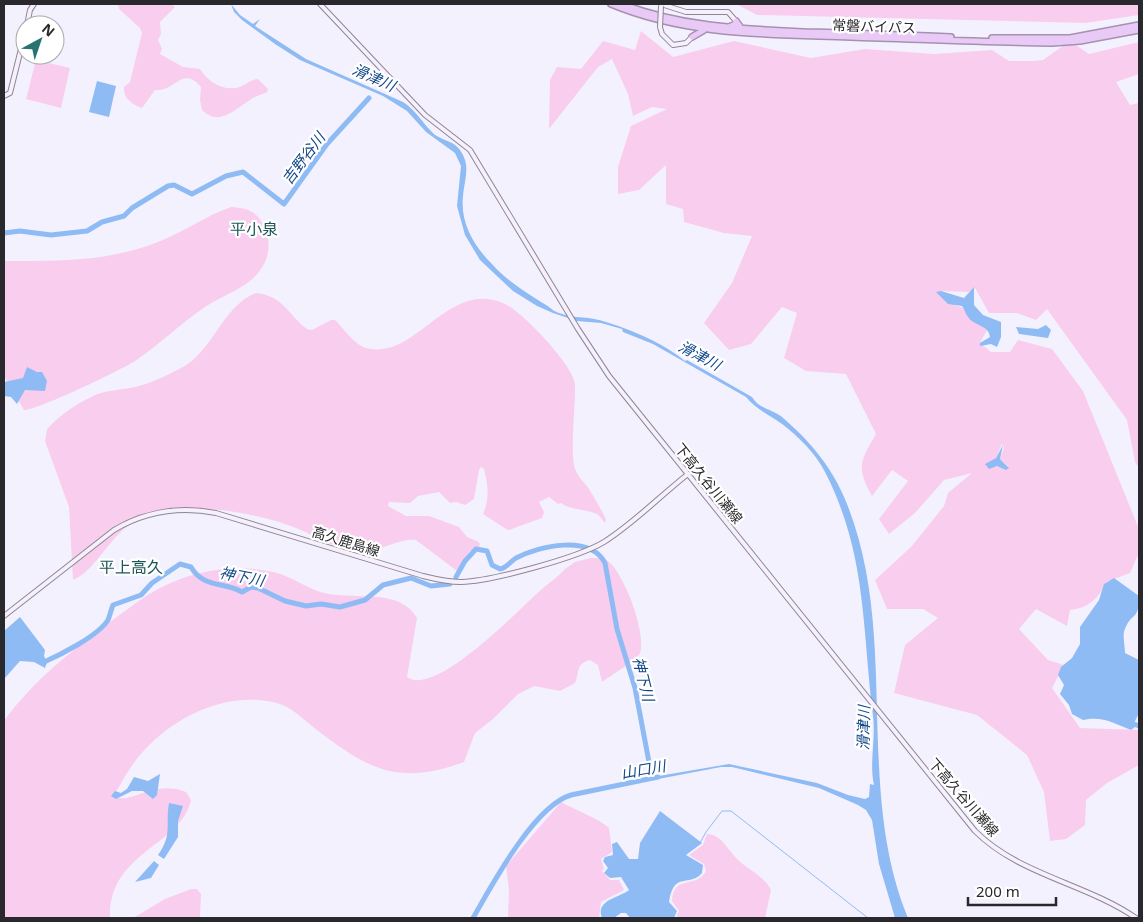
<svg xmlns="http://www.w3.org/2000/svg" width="1143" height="922" font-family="'Noto Sans','Noto Sans JP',sans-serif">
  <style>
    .green { fill: #f9cded; fill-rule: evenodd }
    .water { fill: #8fbbf4 }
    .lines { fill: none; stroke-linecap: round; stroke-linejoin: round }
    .stream { stroke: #8fbbf4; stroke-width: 1 }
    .river { stroke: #8fbbf4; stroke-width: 5 }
    .secondary-casing { stroke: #8a8894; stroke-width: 6 }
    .highway-casing { stroke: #a691af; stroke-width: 8 }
    .secondary { stroke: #f8effc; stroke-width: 4 }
    .highway { stroke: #e9c9f6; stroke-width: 5 }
    .secondary-bridge-casing { stroke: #8a8894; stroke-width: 6; stroke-linecap: butt }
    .secondary-bridge { stroke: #f8effc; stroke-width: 4 }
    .labels { text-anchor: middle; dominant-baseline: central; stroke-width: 4.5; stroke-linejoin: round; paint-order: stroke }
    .street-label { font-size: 14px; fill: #29282c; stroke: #fff }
    .water-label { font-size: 15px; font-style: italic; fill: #134988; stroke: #fff }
    .quarter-label { font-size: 16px; fill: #1b5756; stroke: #fff }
  </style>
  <rect width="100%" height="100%" fill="#f4f1ff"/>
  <path class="green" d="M118,4H171L175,7L160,22L161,34L158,40L162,49L160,54L183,67L200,69C208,82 224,92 240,87C247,84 250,80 258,79L268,89L267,92C261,95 255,96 250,100C234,110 219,127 202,110L200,100L201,87C182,65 176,92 155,90L142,108C131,104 123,98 124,87L130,82L142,33L140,28L119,9Z
    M736,4H1139V15L1085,23L757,15Z
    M641,31L673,57L734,41L811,58L865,49L934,54L992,50L1009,61H1033L1043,60L1070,41L1089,54L1139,42V74L1116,82L1130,105L1139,103V468L1135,462L1127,420L1047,309L1036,320L1017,313H989L975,288L969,292L941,291L946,302L963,308L987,330L980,343L991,352H1010L1018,340L1052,349L1083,391L1139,529V553L1130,573L1106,582C1099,599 1088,608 1070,610L1067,626L1036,609L1019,629L1048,660L1064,665L1052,688L1080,728L1139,730V765L1107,783L1086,800L1085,825L1066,839L1050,841L1044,792L1027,755L977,715L894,693L905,645L938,618L923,609H887L875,580L911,547L944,506L948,493L972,473L944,480L915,513L889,534L879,519L908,481L892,470L872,496C856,468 860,461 876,434L846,374L806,371L784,358L797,313L782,307L751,344L729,350L704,323L732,283L752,236L724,233L684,222L683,209L666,204V165L639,190L618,194V167L631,126L667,109L652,107L633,116L628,94L612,59L598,67L549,129L550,80L557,67L581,69L603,41L635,50ZM1002,444L1004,447L1000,459L1008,466L1006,470L1000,466L993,467L989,462L996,458Z
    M36,60L70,68L61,108L26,99Z
    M231,207C247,208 257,211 264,226C271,240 270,256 261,269C249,288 222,295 205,307C180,324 159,345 135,361C121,370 36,411 24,410L4,376V261C58,261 107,262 158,242C184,232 205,216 231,207Z
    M256,293C284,296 287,314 307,329L312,330L331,320H335C343,328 355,345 366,348C417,361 446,280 503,303C521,310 573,365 575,384C576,403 569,458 576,471C579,478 585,483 589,489C595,499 601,509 606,519L605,523C602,520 601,517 597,514C586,509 570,510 561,503L558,504L549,497L539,502L544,512L542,518L509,530L506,529L483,514C490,498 488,485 484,469L481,467L479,470L474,499L465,505L456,502L450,503L439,492L418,496L410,503L389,502L388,506L406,516H429L459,527L467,537L479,542L480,546L469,552L457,571L416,540C397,537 376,556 353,551C333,547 315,536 296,528C254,512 182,498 139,519C111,532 96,571 73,580L69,507L45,441L47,429C60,415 76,404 93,396C105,390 122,390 135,387C149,384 168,375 181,368C213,352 222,306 256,293Z
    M591,558C595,558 602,558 606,560C623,568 649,639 639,655C636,660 609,677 602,682L598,665L590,660C575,664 580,672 575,683L560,691L534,686L518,694L493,719L475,733L464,762C399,786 369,770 317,730C306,722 294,709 280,704C224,687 159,723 129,770C124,777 120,786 115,793V797C132,804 155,779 186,792L191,800C181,846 108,852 110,918H4V721C32,682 68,654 106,625C124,612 142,597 162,587C190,573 223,566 254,569C262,570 270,571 277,573C295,578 310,591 329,594C357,599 401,589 417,618L407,677C436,698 521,607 542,589C550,582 558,577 565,569L575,562Z
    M561,802C577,811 596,817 609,828L612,852L601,859L604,869L602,871L610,880H619L624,890L601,902L599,918H508L509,890L506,866Z
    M707,834C721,834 728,850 737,859C747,869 760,874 768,885L771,890L765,918H676L679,911L672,901C673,874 697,889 706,871L704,864L689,855L703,845Z
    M191,889H197L201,894L200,918H133L165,899Z"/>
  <path class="water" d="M231,4L240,15L253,24L260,19L255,26L306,59L403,102C416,110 423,124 434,134C444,142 456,140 463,155C470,169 464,182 463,196C460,224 475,247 492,264C508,282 526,292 546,305C551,308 553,311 559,313C574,319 591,316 606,322C630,329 665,344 685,361L687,360L752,397C759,409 772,409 782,417C811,442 833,468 847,504C900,637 854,787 908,918H895L879,864L872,820L866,810L858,805L819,788L732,767H721L653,780V777L729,764L817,783L848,795L865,799L869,797L870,784L874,785C869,763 876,739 873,716C862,628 867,554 825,472C816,454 798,436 782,424C769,415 756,409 746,397L653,344L623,332L622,329L601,323L577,321L553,313L537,306L513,291L480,260L465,235L457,206L461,166L455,153L426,132L407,111L383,96L300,60L275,44L242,20L234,12Z
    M97,81L116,86L109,117L89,112Z
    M974,287V305L983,315L1001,322V337L997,347L991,344L980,346V343L990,337C989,325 974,326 968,317C965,313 965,310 962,306L948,304L936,292L941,291L964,298Z
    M1046,325L1051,330L1048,338L1019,334L1016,327L1038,329Z
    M27,367L37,372H42L47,381L45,391L25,390L17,404L11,397L4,396V382L23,378Z
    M1003,445L1000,459L1009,468L1006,470L997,466L989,469L985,464L996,458Z
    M1114,578L1139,596C1139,622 1132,611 1125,629C1122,635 1125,646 1125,653L1139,660V713L1134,723L1135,727L1131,730C1112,723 1104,716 1083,720L1072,714L1069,705L1060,694L1064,685L1058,675L1061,667L1072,658L1080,644V627L1099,600L1104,584Z
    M20,617L45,650L44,656L47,662L45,668L34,662L20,661L4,679V631Z
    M160,774L157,795L153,799L143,791H132L116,799L111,796L115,791L121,793L127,789L134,777L148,781Z
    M169,803L183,806L178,821V837L164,859L158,855C173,834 165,825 169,803Z
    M660,811L702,843L686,855L703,865L702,873C689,888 674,870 669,902L677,911L674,918H630L626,913H621L614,918H602C595,900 619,898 629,890L621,877L610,878L604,873L608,868L603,861L605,857L613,855L612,844L617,842L629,859H638L640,843Z
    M154,861L159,865L151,878L135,882Z"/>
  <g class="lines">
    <path class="stream" d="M700,843L706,832L722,811H731L868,918"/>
    <path class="river" d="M4,233L20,231L51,235L87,231L102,222L124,216L132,208L168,186L174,185L192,194L226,176L243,172L284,204L327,144L369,98
      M456,577L465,561L476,549L487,551L492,565L500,569C506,568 510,562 516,558C539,546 590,534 605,563L617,629L635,688L652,778
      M42,663C60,655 98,636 108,620C110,615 111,610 113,605L141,595L152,583L180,564L191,567C203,588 225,582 242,592L251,587L258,588L285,601L306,606L321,604L340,607L365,600L383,585L411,578L431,586L450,584
      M1129,722L1139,726
      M473,918C492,885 534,806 571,795L658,777"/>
    <g class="secondary-casing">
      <path id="secondary" d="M320,4L425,115L470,150L578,329L609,376L975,831C1019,875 1085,883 1136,918
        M661,4L686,12H728L736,21
        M27,25L30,10L34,4
        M660,27L662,34L673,45L686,43L692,37
        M4,96L10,93L25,33
        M4,616L114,530C146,511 179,506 216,513L423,576C435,579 448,582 461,582C492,581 577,558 604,542C634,523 660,496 688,474"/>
    </g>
    <g class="highway-casing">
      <path id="highway" d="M611,4C688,36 769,34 850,37C918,39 985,42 1052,43L1080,41L1139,30
        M622,4C682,27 743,29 806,32C854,33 903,35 951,37
        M727,28L735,24L736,21L741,28
        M692,37L704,30
        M992,38H1070L1139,25"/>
    </g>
    <use href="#secondary" class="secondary"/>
    <use href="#highway" class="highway"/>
    <g class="secondary-bridge-casing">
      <path id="secondary-bridge" d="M660,27L661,6"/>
    </g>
    <use href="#secondary-bridge" class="secondary-bridge"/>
  </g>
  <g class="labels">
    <g class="street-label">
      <text transform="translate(874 26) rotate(2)">常磐バイパス</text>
      <text transform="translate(709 483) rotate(51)">下高久谷川瀬線</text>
      <text transform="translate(346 541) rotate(17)">高久鹿島線</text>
      <text transform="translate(964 797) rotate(49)">下高久谷川瀬線</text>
    </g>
    <g class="water-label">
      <text transform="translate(374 77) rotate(24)">滑津川</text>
      <text transform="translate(303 158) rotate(-53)">吉野谷川</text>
      <text transform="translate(700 355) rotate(28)">滑津川</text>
      <text transform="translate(242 576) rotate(11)">神下川</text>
      <text transform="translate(644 679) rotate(76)">神下川</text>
      <text transform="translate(863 728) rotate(-89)">滑津川</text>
      <text transform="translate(643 769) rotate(-10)">山口川</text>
    </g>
    <g class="quarter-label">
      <text x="254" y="229">平小泉</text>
      <text x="131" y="567">平上高久</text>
    </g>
  </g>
  <rect width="1143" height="922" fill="none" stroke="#29282c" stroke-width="10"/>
  <g transform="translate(40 40) rotate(40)"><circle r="24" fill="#ffffff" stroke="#a9a9ab"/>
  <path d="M0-4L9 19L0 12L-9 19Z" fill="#287272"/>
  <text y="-8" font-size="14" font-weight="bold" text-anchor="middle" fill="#29282c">N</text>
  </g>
  <path d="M968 897v8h88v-8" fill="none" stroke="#29282c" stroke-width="2.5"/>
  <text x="976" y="897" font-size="15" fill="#29282c" stroke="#ffffff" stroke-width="4" paint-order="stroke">200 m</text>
</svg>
